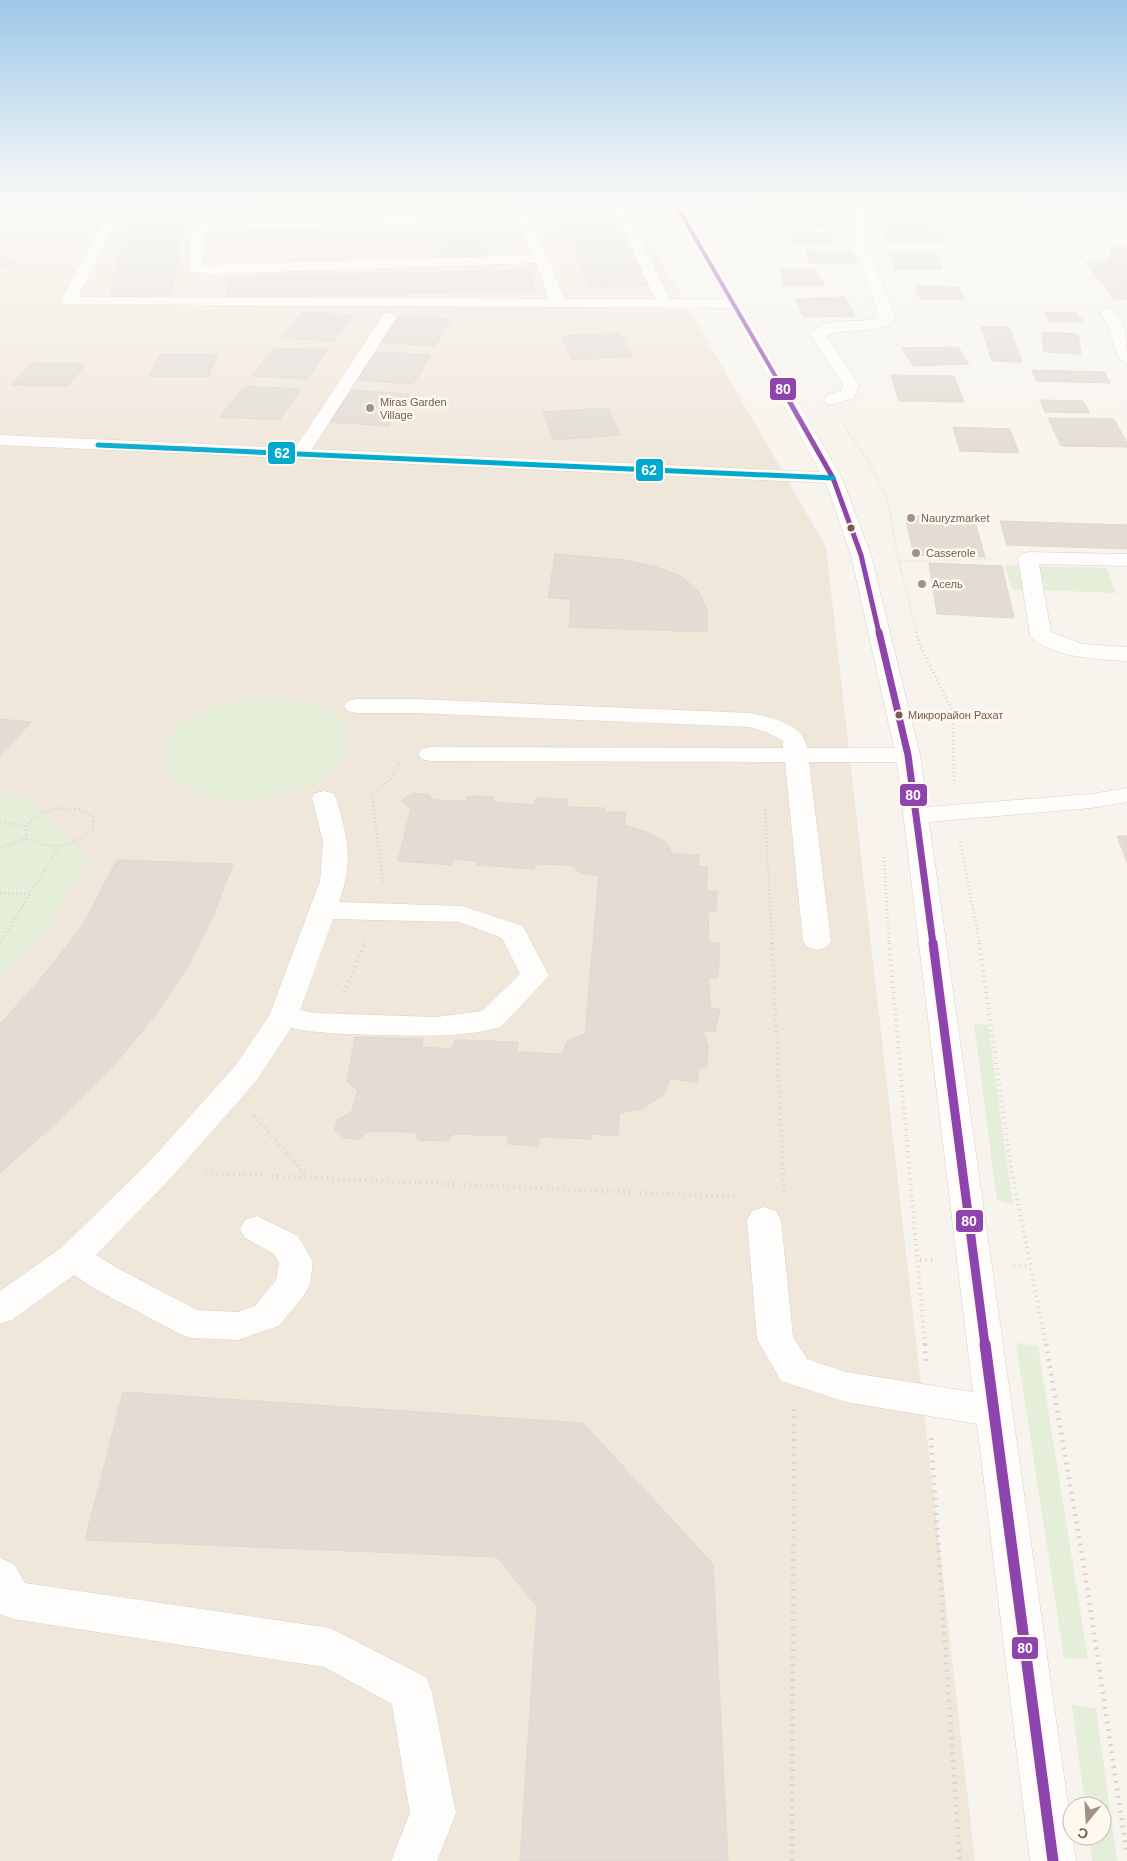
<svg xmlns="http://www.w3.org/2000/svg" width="1127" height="1861" font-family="Arial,sans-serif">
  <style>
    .residential { fill: #f0e7db }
    .green { fill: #e4eed8 }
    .building { fill: #e3dcd5; stroke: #e0d7cf }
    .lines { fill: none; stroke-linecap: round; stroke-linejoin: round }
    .minor-casing { stroke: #d6d1cb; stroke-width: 1 }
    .path-far3 { stroke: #dad3cf; stroke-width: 2; stroke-dasharray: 0.5 2; stroke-linecap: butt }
    .path-far2 { stroke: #dad3cf; stroke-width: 2.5; stroke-dasharray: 1 3; stroke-linecap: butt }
    .path-far1 { stroke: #dad3cf; stroke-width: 4; stroke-dasharray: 1 4.5; stroke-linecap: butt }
    .path { stroke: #dad3cf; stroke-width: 4.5; stroke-dasharray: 2 5.5; stroke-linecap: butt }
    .minor { fill: #fefdfc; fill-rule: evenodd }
    .bus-1-far4-casing { stroke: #fef8ef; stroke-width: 5.5 }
    .bus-1-far3-casing { stroke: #fef8ef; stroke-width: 8 }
    .bus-1-far2-casing { stroke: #fef8ef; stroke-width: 10 }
    .bus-1-far1-casing { stroke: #fef8ef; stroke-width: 12 }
    .bus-1-casing { stroke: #fef8ef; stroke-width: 15 }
    .bus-2-casing { stroke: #fef8ef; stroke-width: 8 }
    .bus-1-far4 { stroke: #8e44ad; stroke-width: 4 }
    .bus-1-far3 { stroke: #8e44ad; stroke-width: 5 }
    .bus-1-far2 { stroke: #8e44ad; stroke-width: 7 }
    .bus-1-far1 { stroke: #8e44ad; stroke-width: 9 }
    .bus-1 { stroke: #8e44ad; stroke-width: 11 }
    .bus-2 { stroke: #00a9ce; stroke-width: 5 }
    .poi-dot { fill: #a29186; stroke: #fef8ef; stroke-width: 2 }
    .bus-dot { fill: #755c4e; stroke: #fef8ef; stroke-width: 2 }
    .labels { text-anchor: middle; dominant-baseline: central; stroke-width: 5; stroke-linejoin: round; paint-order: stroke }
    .far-poi-label { font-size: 11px; fill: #755c4e; stroke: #fef8ef; text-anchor: start }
    .bus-label { font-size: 11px; fill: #755c4e; stroke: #fef8ef; text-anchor: start }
    .line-badge { stroke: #fef8ef; stroke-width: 2 }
    .badge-label { font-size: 14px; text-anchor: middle; font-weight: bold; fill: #fff }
  </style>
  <rect width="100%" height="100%" fill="#f7f4ed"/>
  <path class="residential" d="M0,203H628L826,547L975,1861H0Z"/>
  <path class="green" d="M1005,565L1107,568L1116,593L1012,589Z
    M268,698C286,700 303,702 320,708C361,723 353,757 322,778C287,802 208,809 175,779C168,773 164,764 164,756C163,712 237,701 268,698Z
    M0,796L28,798L89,860L40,937L0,978Z
    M974,1024L988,1025L1013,1205L997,1200Z
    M1016,1343L1038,1346L1088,1659L1064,1658Z
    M1072,1705L1096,1708L1117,1861H1092L1089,1836H1102V1806H1085Z"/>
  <path class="building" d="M301,203H500L503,214L224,222L227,205Z
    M553,203H606L648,286L589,288Z
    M879,203L932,204L935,212L881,211Z
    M835,204L843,213L800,215L794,206Z
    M879,216H926L933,225H881Z
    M787,217L823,218L827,227H790Z
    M183,221L172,295L109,298L127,223Z
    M885,227L937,228L945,242L888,241Z
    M792,232L831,233L833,244L794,243Z
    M482,233L489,260L445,261L440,235Z
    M1111,247H1127V300L1114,299L1085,262L1110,260Z
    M806,250L852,251L856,264L809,263Z
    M934,250L942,269L895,270L890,253Z
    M0,257L19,263L0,269Z
    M780,269H814L825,286L784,285Z
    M531,270L534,291L225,298L231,277Z
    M915,286L959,287L964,300L920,299Z
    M845,297L855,316L804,317L796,299Z
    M301,312L352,315L334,341L281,338Z
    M1044,313H1077L1083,322H1050Z
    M399,316L451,319L435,346L380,342Z
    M981,327H1009L1022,362L992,361Z
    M1042,332L1078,334L1081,354L1044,352Z
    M620,333L632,356L572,360L562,336Z
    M958,347L969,364L913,366L902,348Z
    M274,348L327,350L308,379L252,376Z
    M376,352L431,355L413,384L356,380Z
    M161,354L218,355L208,377L149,376Z
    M31,363L85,364L69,386L12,385Z
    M1032,370L1105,372L1110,383L1036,381Z
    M891,375L954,376L964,402L899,401Z
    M244,386L301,389L279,420L220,417Z
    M352,390L409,394L389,426L329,422Z
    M1040,400L1083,401L1090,413L1045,412Z
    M608,408L620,435L554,440L543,412Z
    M1048,418L1114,419L1127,443V447L1061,446Z
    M953,427L1010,429L1019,453L960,451Z
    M905,516L974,518L985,557L914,555Z
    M1000,521L1127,525V549L1007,545Z
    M555,554L626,560L656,567L681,576L699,592L707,610V632L569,627L571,599L548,598Z
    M929,563L1002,566L1014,618L937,614Z
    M0,719L31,722L0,756Z
    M412,793L428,794L433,800L467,801V796L494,797L493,802L535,805L536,798L568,799L566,807L605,808V812H626L624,825L647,832L667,843L672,854L699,855L698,866L708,867L706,891H717L716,911H708L709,943H720L718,978H708L711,1008L720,1010L715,1032L703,1031L708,1046L707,1068H699L697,1082L670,1079L664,1094L642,1109L619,1113L618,1136L592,1134L591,1139L540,1137L537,1146L508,1144V1136L452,1134L448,1141L418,1140L415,1132L370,1131L358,1139L344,1138L335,1130L337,1120L352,1111L358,1091L347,1081L355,1037L423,1039L422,1047L452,1049L455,1040L518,1042L517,1052L562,1054L568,1040L585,1034L599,875L580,873L573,865L535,864L534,869L477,865L478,861L454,859L451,865L398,861L411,808L401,801Z
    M1117,836H1127V862Z
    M117,860L233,864L213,917L190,963L157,1013L116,1063L56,1123L0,1173V1024L38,982L83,925Z
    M123,1392L583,1423L713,1564L728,1861H520L537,1607L497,1557L85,1540Z"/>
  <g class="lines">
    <g class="minor-casing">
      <path id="minor" d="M179,203H239L233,207L201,208L119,218L78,297L549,299L536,263L208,274L191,271L189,268L191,227L198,223L514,212L510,203H522L549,259L564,299H655L611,203H623L670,299H725L669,203H681L842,478L871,555L920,755L927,807L1091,794L1127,788V802L1091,808L929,822L1076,1861H1030L977,1424L846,1402L781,1381L757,1339L747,1220L752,1211L764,1207L776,1211L781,1220L793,1337L807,1359L846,1372L973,1392L897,762H809L831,941L827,947L817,950L807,947L803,941L785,762L430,761L422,759L418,754L422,749L430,747L783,748V741L768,733L749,727L415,713H356L348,711L344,706L348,701L356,699H415L751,713C772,718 804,724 807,748H894L851,555L826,483L0,445V435L295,448L384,314L389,312L397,317L312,449L820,472L730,308L63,304L61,301L109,212ZM517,220L533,255L203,265L205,231Z
        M849,203H861L867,214L863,231L895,319C883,336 844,326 827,336L859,385L854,398L832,405L826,404L824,400L826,396L841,391L843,385L810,334C824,314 859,326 879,317L849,231L853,214Z
        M1108,308C1127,314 1127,347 1127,364L1119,359L1107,323L1100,313Z
        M1028,552L1127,554V566L1039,564L1051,632L1083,644L1127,647V661C1102,660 1046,657 1030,635L1018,558L1021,554Z
        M324,791L333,793L336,798C348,840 354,859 339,902L462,906L523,926L549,976L501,1027C461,1038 420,1036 379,1035C349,1034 320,1034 291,1028L257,1080L171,1178L96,1255L119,1269L197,1310L238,1312L255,1306L276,1280L279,1263L274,1254L245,1238L240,1229L245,1220L257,1216L298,1236L313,1262L310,1284L305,1294L279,1326L238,1340L192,1338L180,1334L95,1289L74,1275L12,1320L0,1324V1291L61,1248L149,1162L235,1066L269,1016L320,881L323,842L312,798L315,793ZM333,919L459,922L502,938L520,974L482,1011L436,1017L316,1013L300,1010Z
        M0,1558L14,1564L25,1583L330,1628L426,1677L432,1692L456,1813L437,1861H391L410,1813L392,1704L324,1667L13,1619L0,1614Z"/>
    </g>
    <path class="path-far3" d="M843,424L867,459L888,501L897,554L917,633
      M899,561L996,559"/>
    <path class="path-far2" d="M916,632L920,646L953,712L954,784
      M59,808L80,809L93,817V829C71,847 51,852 26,838V826L39,814Z
      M765,810L772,944
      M0,822L26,826
      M960,842L980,944
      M0,848L26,838
      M884,857L889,944
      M383,882L372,796L391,778L399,763
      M0,893L32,894
      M0,943L58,848
      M364,944L365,942"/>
    <path class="path-far1" d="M772,943L784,1191
      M889,943L925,1345
      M979,943L1012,1173L1046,1345
      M344,992L365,943
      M254,1115L307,1177
      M206,1173L737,1197
      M920,1260H935
      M1014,1265L1030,1266"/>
    <path class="path" d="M925,1344L926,1362
      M1046,1344L1085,1573L1127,1855
      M931,1438L960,1861
      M792,1861L794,1409"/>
    <use href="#minor" class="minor"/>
    <g class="bus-1-far4-casing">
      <path id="bus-1-far4" d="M675,203L784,391"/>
    </g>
    <g class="bus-1-far3-casing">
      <path id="bus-1-far3" d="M783,390L833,478L861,555L879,633"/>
    </g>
    <g class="bus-1-far2-casing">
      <path id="bus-1-far2" d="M879,632L908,755L933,944"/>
    </g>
    <g class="bus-1-far1-casing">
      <path id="bus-1-far1" d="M933,943L985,1345"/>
    </g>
    <g class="bus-1-casing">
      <path id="bus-1" d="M985,1344L1053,1861"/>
    </g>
    <g class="bus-2-casing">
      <path id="bus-2" d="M98,445L833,478"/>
    </g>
    <use href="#bus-1-far4" class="bus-1-far4"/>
    <use href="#bus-1-far3" class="bus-1-far3"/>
    <use href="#bus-1-far2" class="bus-1-far2"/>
    <use href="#bus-1-far1" class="bus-1-far1"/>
    <use href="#bus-1" class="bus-1"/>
    <use href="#bus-2" class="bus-2"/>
  </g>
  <linearGradient id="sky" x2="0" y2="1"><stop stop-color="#9ec8e8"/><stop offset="0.44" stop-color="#fbfaf7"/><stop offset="1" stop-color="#fbfaf7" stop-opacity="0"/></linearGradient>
  <rect width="1127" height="463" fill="url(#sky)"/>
  <g class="poi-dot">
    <circle cx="370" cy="408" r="5"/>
    <circle cx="911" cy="518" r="5"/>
    <circle cx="916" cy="553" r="5"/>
    <circle cx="922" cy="584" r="5"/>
  </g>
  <g class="bus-dot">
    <circle cx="851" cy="528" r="4.5"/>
    <circle cx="899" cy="715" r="4.5"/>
  </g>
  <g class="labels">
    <g class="far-poi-label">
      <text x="380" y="402">Miras Garden<tspan x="380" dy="13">Village</tspan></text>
      <text x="921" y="518">Nauryzmarket</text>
      <text x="926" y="553">Casserole</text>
      <text x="932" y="584">Асель</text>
    </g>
    <g class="bus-label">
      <text x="908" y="715">Микрорайон Рахат</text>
    </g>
  </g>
  <g class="line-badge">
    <rect x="769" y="377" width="28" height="24" rx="5" fill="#8e44ad"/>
    <rect x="267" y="441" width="29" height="24" rx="5" fill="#00a9ce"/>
    <rect x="635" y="458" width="29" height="24" rx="5" fill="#00a9ce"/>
    <rect x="899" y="783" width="29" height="24" rx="5" fill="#8e44ad"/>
    <rect x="955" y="1209" width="29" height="24" rx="5" fill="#8e44ad"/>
    <rect x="1011" y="1636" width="28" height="24" rx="5" fill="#8e44ad"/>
  </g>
  <g class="badge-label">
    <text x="783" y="394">80</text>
    <text x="282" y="458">62</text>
    <text x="649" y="475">62</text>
    <text x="913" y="800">80</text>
    <text x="969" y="1226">80</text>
    <text x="1025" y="1653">80</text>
  </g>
  <g transform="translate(1087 1821) rotate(198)"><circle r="24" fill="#fef8ef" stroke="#c7baaf"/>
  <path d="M0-4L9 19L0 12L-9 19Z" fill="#a29186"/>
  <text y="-8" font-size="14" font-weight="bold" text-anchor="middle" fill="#755c4e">С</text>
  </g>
</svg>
